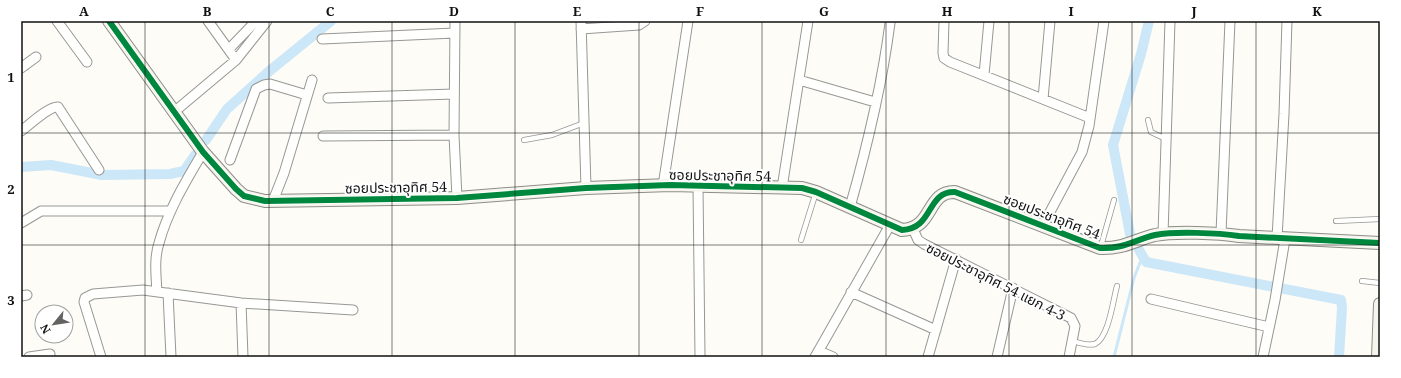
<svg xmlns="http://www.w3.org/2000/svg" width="1401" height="378" font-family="'Noto Serif','Noto Sans Thai',serif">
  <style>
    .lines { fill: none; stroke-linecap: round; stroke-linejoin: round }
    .stream { stroke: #cce7f8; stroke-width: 3 }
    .canal { stroke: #cce7f8; stroke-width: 10 }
    .lane-casing { stroke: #979795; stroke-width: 6 }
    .street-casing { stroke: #979795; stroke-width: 11 }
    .secondary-casing { stroke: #8e8d8b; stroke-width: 14 }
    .lane { stroke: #fffffe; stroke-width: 4.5 }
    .street { stroke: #fffffe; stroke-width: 9 }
    .secondary { stroke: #f6f5eb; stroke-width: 12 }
    .cycleway-casing { stroke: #fff; stroke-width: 8 }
    .cycleway { stroke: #00873e; stroke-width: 6 }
    .grid { fill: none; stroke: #111; stroke-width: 1; stroke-opacity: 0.55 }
    .labels { text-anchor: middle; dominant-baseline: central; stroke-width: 4; stroke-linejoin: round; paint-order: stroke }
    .street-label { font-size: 14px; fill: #111; stroke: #fff }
    .neatline { fill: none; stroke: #111; stroke-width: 1.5 }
    .grid-label { font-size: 13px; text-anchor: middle; font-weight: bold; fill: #111 }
  </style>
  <rect width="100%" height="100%" fill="#fdfcf7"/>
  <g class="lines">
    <path class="stream" d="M1114,357L1134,278L1143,255"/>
    <path class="canal" d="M1149,21L1141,54L1113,145L1130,234L1146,262L1341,300L1342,308L1339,357
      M206,140L227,109L267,73L331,21
      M21,167L51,165L102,175L170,174L184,171L195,155"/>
    <g class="lane-casing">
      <path id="lane" d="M1148,120L1151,132L1166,139
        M524,140L552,135L584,123
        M1336,221L1380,219
        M801,240L816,192
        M1101,246L1114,200
        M1362,281L1380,283
        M1073,341C1080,343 1088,346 1095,344C1109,337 1113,300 1117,286"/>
    </g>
    <g class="street-casing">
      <path id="street" d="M57,21L87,62
        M208,21L236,60
        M455,21L454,135L457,198
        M581,21L586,188
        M944,21L943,53L944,58L950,62L1090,118
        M581,29L639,25L645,21
        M322,39L455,33
        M229,49L256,21
        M21,68L36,57
        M984,75L989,21
        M799,80L875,102
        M328,98L454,94
        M1043,99L1050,21
        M174,112L236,60L267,21
        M21,131C28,126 49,106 58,107L99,170
        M323,136L454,135
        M230,160L256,89L264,85L270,84L307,95
        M663,186L688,21
        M698,186L700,357
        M782,188L808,21
        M273,201L284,173L312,80
        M850,207C867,147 882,85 890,23
        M21,223L41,211H171
        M1043,225L1082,152L1089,126L1104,21
        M913,229L918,240L924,244L1071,318L1075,326L1069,357
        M1221,233L1230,21
        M1163,234L1170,21
        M1277,238L1284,114L1287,21
        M157,292C156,275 154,258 159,243C168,210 186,181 203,152
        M851,292L936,330
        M168,293L171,357
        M21,296L27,295
        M1151,299L1269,327
        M241,303L243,357
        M819,351L833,357
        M29,357L50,354
        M101,357L84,302L85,298L93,294L143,290L241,303L353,310
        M815,357L890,225
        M928,357L956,259
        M997,357L1013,288
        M1263,357L1275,300L1285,239"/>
    </g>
    <g class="secondary-casing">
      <path id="secondary" d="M109,21L203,152L236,189L244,196L265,201L457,198L586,188L670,185L802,188L816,192L902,230C934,229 926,191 955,192L1100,248C1124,249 1134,240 1155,235C1175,231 1219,233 1239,236L1380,243
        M1378,357L1380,304"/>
    </g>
    <use href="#lane" class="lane"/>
    <use href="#street" class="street"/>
    <use href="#secondary" class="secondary"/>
    <g class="cycleway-casing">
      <path id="cycleway" d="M109,21L203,152L236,189L244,196L265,201L457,198L586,188L670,185L802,188L816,192L902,230C934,229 926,191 955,192L1100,248C1124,249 1134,240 1155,235C1175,231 1219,233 1239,236L1380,243"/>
    </g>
    <use href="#cycleway" class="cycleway"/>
  </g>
  <path class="grid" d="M145,21V357M269,21V357M392,21V357M515,21V357M639,21V357M762,21V357M886,21V357M1009,21V357M1132,21V357M1256,21V357M21,133H1380M21,245H1380"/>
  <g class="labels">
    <g class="street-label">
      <text transform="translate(720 175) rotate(1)">ซอยประชาอุทิศ 54</text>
      <text transform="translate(396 187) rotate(-1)">ซอยประชาอุทิศ 54</text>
      <text transform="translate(1052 216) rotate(21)">ซอยประชาอุทิศ 54</text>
      <text transform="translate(996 281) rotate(27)">ซอยประชาอุทิศ 54 แยก 4-3</text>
    </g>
  </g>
  <rect width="1401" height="378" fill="none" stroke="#ffffff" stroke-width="44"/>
  <g transform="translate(54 324) rotate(240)"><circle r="19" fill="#ffffff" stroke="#a0a0a0"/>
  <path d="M0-3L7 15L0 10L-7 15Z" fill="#646362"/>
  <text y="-6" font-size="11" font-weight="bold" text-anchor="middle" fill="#111111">N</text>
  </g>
  <rect x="22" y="22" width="1357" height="334" class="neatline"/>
  <g class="grid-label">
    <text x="84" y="16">A</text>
    <text x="207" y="16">B</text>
    <text x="330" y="16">C</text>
    <text x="454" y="16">D</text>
    <text x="577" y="16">E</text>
    <text x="700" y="16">F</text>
    <text x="824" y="16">G</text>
    <text x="947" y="16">H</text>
    <text x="1071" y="16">I</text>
    <text x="1194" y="16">J</text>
    <text x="1317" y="16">K</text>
    <text x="11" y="82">1</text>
    <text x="11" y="194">2</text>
    <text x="11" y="305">3</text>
  </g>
</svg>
